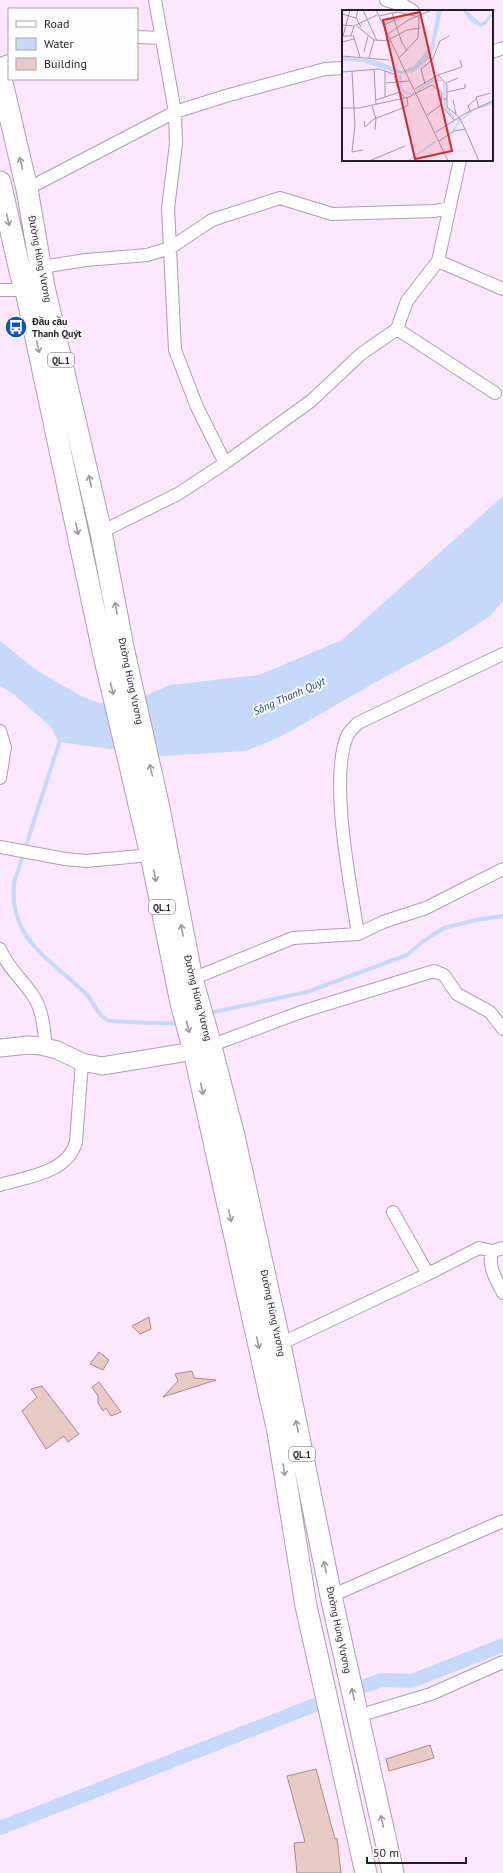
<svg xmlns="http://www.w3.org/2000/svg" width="503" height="1873" font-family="'PT Sans',sans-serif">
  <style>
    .water { fill: #c6d9fa }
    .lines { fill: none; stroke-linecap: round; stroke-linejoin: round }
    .stream { stroke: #c6d9fa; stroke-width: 4 }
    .canal { stroke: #c6d9fa; stroke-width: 14 }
    .building { fill: #e8cbc4; stroke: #a68b84 }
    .street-casing { stroke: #af9db2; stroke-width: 14 }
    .secondary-casing { stroke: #af9db2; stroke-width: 19 }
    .highway-casing { stroke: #af9db2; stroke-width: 23 }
    .street { stroke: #fff; stroke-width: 12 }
    .secondary { stroke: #fff; stroke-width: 17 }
    .highway { stroke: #fff; stroke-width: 21 }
    .oneway { stroke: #9c999d }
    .labels { text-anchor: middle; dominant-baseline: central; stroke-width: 4; stroke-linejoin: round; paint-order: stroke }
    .shield { fill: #fdfdfd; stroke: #656066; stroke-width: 1 }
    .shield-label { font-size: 9px; font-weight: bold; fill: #241d25 }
    .street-label { font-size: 10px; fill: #241d25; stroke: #fdfdfd }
    .poi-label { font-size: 10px; font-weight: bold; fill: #241d25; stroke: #fdfdfd; text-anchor: start }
    .water-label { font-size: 11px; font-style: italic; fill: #1f407f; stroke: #fdfdfd }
    .inset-river { fill: none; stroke: #c6d9fa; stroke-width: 2 }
    .inset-road { fill: none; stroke: #a597a7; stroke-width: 1 }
    .view { fill: #d62828; fill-opacity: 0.15; stroke: #d62828; stroke-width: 2 }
    .inset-edge { fill: none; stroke: #241d25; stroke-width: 2 }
  </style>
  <rect width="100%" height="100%" fill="#fbe8fe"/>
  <path class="water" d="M503,496V600L490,616L450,642L376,682L282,736L246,751L162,756L59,742L51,727L11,692L0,686V641L36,670L81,696L99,703H128L170,685L259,675L342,640Z"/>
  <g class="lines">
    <path class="stream" d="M61,737L14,883C9,941 50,958 86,994C94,1002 96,1014 107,1020C111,1022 173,1024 179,1023
      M209,1013L307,992L407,955L422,942L444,928L476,920L503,916"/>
    <path class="canal" d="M357,1689L381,1680L412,1681L503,1645
      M0,1828L320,1703"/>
  </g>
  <path class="building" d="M149,1317L151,1329L140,1334L132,1326Z
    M99,1352L109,1360L103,1370L90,1364Z
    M192,1371L194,1378L216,1380L163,1397L178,1381L175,1374Z
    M99,1382L121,1412L111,1416L106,1408L103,1411L98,1403V1396L92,1387Z
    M42,1386L79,1434L68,1442L64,1436L46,1449L22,1411L37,1397L31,1389Z
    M430,1745L434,1758L389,1771L386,1759Z
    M316,1769L335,1839L337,1838L341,1873H297L294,1843L305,1842L287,1776Z"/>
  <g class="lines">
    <g class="street-casing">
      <path id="street" d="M155,0L175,112L176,144L168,208L175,350L197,407L225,463
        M386,0L405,6L413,11
        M137,37L162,38
        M492,52L503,48
        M0,64L9,61
        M27,189L175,112L229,95L325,69L343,68
        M438,261L503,289
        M35,268L86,260L147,255L170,248L212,220L280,198L332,214L435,211L449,208
        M0,290H31
        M397,329L495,393
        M101,532L178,494L225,463L311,401L361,354L397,329L407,301L438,261L460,160
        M0,731L5,747L0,778
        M0,847L65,859L86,861L151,855
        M358,934C351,887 328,776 348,734C351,730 355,726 358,723L503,654
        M0,949C7,967 23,980 34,997C43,1011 44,1031 46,1047
        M192,979L293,938L358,934L383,922L426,908L503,869
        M207,1047L301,1012L434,971L444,975L457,994L490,1012L503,1029
        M0,1185C26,1177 68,1173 76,1142L82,1062
        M393,1212L428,1274
        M503,1248L493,1251C486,1264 497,1281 503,1293
        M280,1344L428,1274L479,1248L493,1251
        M331,1596L503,1521
        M358,1716L431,1694L503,1662"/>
    </g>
    <g class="secondary-casing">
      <path id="secondary" d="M0,1048L28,1045L41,1046L57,1050L82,1062L102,1066L194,1051"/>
    </g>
    <g class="highway-casing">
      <path id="highway" d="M0,74L27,189L44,287L101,532L123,647L159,808L192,979L208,1035L234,1136L280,1344L331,1596L393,1873
        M0,182L20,271L26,291L103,651L151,855L181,1003L194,1051L278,1432L306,1606L366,1873"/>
    </g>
    <use href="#street" class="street"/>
    <use href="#secondary" class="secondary"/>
    <use href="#highway" class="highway"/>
  </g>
  <defs><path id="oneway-shaft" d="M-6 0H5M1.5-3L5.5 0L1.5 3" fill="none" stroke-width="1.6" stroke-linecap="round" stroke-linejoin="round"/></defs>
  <g class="oneway">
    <use href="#oneway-shaft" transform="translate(21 163) rotate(-103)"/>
    <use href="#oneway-shaft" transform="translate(8 220) rotate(77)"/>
    <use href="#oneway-shaft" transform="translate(38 347) rotate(78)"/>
    <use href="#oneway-shaft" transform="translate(90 481) rotate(-103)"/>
    <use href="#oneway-shaft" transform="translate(77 529) rotate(78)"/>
    <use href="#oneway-shaft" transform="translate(116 608) rotate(-101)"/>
    <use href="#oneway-shaft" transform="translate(112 689) rotate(77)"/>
    <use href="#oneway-shaft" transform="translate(151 770) rotate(-103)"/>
    <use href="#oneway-shaft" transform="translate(155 876) rotate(78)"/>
    <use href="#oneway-shaft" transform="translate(182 930) rotate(-101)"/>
    <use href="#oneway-shaft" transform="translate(188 1027) rotate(75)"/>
    <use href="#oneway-shaft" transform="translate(202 1089) rotate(78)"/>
    <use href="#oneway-shaft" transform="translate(230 1216) rotate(78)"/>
    <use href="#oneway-shaft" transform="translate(258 1343) rotate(78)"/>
    <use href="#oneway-shaft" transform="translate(297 1426) rotate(-102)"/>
    <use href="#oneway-shaft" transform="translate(284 1470) rotate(81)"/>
    <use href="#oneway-shaft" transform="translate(325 1567) rotate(-102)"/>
    <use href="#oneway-shaft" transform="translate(353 1694) rotate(-103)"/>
    <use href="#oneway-shaft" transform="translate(382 1821) rotate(-103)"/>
  </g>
  <defs>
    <g id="bus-disc" transform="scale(1.15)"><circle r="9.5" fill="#0b53bd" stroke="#fdfdfd"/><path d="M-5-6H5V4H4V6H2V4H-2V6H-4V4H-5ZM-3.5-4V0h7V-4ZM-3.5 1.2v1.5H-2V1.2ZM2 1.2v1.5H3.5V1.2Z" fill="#fff"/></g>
  </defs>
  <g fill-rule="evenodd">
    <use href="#bus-disc" x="16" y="327"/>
  </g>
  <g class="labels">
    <g class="shield">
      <rect x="48" y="353" width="26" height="14" rx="3"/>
      <rect x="149" y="900" width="26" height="14" rx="3"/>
      <rect x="289" y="1447" width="26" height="14" rx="3"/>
    </g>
    <g class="shield-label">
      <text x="61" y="360">QL.1</text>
      <text x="162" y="907">QL.1</text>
      <text x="302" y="1454">QL.1</text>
    </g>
    <g class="street-label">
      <text transform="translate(40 259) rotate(79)">Đường Hùng Vương</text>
      <text transform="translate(131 681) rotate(78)">Đường Hùng Vương</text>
      <text transform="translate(198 998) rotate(76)">Đường Hùng Vương</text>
      <text transform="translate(273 1313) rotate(78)">Đường Hùng Vương</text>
      <text transform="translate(339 1630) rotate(78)">Đường Hùng Vương</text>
    </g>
    <g class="poi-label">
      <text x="32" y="321">Đầu cầu<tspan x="32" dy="12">Thanh Quýt</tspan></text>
    </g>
    <g class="water-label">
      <text transform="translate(289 696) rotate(-24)">Sông Thanh Quýt</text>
    </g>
  </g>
  <g transform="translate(342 10)">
    <rect width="151" height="151" fill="#fbe8fe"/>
    <path d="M95,0H100L92,39L88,48L72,62L58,64L20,52L0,51V48L3,47L33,50L60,61L72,56L89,35ZM121,0H125L138,13L142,12L151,1V5L143,15L138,17L127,10Z" fill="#c6d9fa"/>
    <path class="inset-river" d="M58,65L59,79L66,84L72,83M102,73L103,96L112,108M75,81L92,70L100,71M137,98L151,93M115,110L120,109L130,101M111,121L118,110M66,151L94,131"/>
    <path class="inset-road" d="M16,0L14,8L19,17M21,0L35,31M34,0L106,151M50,3L60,33L65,41M0,4L14,8M37,6L55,2L77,7L76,28L57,48M0,15L12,16M42,15L53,10M15,16L32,30L49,31M46,24L66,10L90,0M11,25L18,47M0,26H9L12,16L35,5M1,26L8,0M48,29L65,20L78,18M0,32L12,29M22,42L26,26M0,46L47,50M27,48L32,30M32,60L34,95M10,61L12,99M0,62L37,59L52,64L55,77L62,87M96,65L120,57L118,50M44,73L67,71M104,73L116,68M83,74L79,59L90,50L98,31L107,26M73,79L96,65L105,75V89M105,82L123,78V74M43,87V61M34,90L58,82M111,90L114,104M30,96L34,109L33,120M0,98H17L67,87L90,75L100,83L99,95L112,110M137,98L134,87L149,83M12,99L13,115L10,142L21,140M128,101L126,96L134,89M85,105L99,95M22,111L23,117L32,109L61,98L66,95L65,88M123,119L137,151M94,122L124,103L151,91M97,131L112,121L123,119L117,107L105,97V89H101M27,151L63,136"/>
    <path class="view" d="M78,2L110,141L73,149L41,10Z"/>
    <rect width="151" height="151" class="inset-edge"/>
  </g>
  <rect x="8" y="8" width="130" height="72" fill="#fdfdfd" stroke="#a6a3a7"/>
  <rect x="16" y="21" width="20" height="6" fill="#ffffff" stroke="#a6a3a7"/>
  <text x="44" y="28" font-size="12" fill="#241d25">Road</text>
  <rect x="16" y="38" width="20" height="12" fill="#c6d9fa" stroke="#a6a3a7"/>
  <text x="44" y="48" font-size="12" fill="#241d25">Water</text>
  <rect x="16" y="58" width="20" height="12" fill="#e8cbc4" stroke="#a6a3a7"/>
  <text x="44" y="68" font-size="12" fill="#241d25">Building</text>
  <path d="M367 1857v6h99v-6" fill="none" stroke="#241d25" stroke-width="2"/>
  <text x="373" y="1857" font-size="12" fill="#241d25" stroke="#fdfdfd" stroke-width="3" paint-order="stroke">50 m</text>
</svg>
